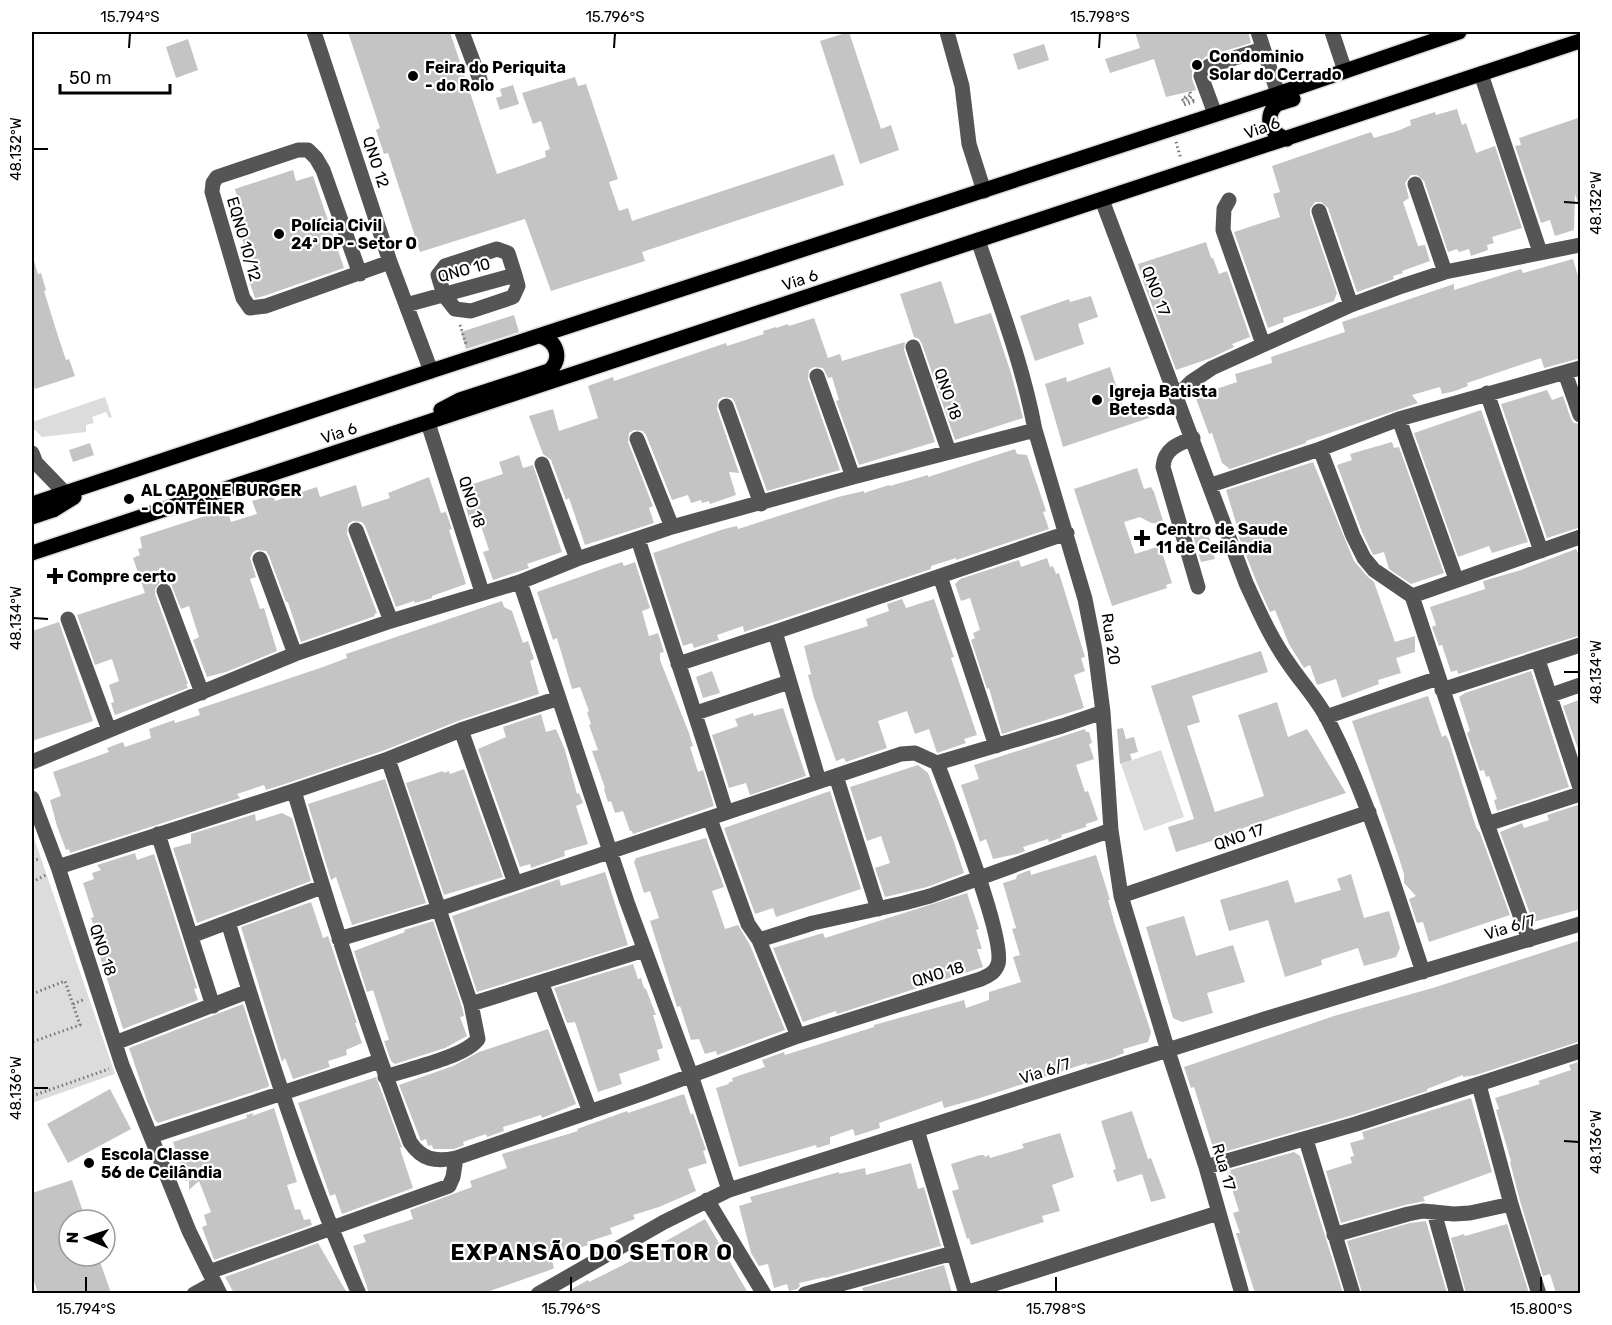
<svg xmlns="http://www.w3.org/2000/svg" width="1612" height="1325" font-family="Rubik,sans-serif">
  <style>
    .green { fill: #dcdcdc }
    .building { fill: #c4c4c4 }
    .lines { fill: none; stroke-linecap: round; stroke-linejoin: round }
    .major-casing { stroke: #dbdbdb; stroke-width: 18 }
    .path { stroke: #777; stroke-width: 3; stroke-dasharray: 1.5 3; stroke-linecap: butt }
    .minor { stroke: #555; stroke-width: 15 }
    .major { stroke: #000; stroke-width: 15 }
    .ticks { fill: none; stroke: #000; stroke-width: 2 }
    .poi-dot { fill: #000; stroke: #fff; stroke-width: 2 }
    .labels { text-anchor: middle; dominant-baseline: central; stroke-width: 4.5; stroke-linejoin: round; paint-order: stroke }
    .poi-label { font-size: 16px; font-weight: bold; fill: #000; stroke: #fff; text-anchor: start }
    .street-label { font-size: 16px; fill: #000; stroke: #fff }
    .district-label { font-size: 22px; font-weight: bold; letter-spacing: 1.5px; fill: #000; stroke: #fff }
    .neatline { fill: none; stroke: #000; stroke-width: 2 }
    .ticks-label { font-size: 15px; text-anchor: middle; fill: #000 }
  </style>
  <rect width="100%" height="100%" fill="#fff"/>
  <path class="green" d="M105,397L112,417L109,418L106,412L92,417L94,423L86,425V432L42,437L32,427V422Z
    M1161,750L1184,817L1144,831L1121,764Z
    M32,832L115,1074L32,1103Z"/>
  <path class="building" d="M348,32H450L497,174L546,157L545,151L550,149L541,121L533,124L522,93L575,77L578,86L586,84L618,179L609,182L619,211L628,208L632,221L834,154L844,185L642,252L645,261L551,291L525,219L420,252L388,153L384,154L376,130L380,128Z
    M849,32L881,129L891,125L899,150L860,164L820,41Z
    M1135,32H1248L1251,43L1205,57L1192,71V79L1196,90L1166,97L1154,59L1110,73L1105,59L1140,48Z
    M188,39L198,70L176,78L166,47Z
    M1044,44L1049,60L1018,70L1013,54Z
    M513,85L519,104L500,110L496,98L502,96L500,89Z
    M1457,109L1462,125L1466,123L1476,153L1495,146L1522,228L1492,237L1494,243L1487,245L1488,250L1471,256L1469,249L1459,252L1457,249L1448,252L1424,181L1417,175H1411L1405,183L1409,198L1403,202L1418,246L1425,245L1430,261L1402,271L1403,273L1393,276L1394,279L1357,292L1328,208L1321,202H1315L1310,209V214L1337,293L1334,301L1283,318L1284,322L1268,328L1234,232L1280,217L1273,194L1280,192L1272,166L1371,132L1374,138L1400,130L1411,125L1410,120L1435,112L1436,115Z
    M1581,117V202L1578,203L1575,194L1574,230L1555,236L1550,220L1541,223L1515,146L1521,145L1519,138Z
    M293,170L296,181L313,176L344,268L264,296L255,298L246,272H253L230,203L238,200L235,189Z
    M1206,242L1211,258H1213L1219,274L1227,271L1250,337L1232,344L1234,347L1211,358L1176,370L1143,281L1138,264Z
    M1573,259L1578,276L1581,275V358L1544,368L1541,358L1467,383L1468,386L1455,391L1442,394L1440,387L1412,395L1418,403L1306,441V443L1230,469L1222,463L1212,433L1209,434L1195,396L1237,382L1235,374L1272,363L1271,357L1345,332L1342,322L1454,284V290L1521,269L1523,273Z
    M32,261H34L38,274L41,273L46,290L44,291L57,333L66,360L69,359L75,376L35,389L32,380Z
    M941,281L955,324L991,313L1011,373L1023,418L955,440L922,344L919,339L914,337L900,294Z
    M1091,296L1098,317L1078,324L1084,344L1035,361L1020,316L1069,299L1070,302Z
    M514,315L519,332L466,349L461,332Z
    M814,318L828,358L840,354L842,361L905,342L904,350L935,442L859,465L836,401L839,400L832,377L828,378L823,368L814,367L809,370L808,379L840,470L767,491L735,403L732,398L723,397L718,400L717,409L739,473L729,472L736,495L710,504L709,501L702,503L701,500L691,503L688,495L672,500L646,435L643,431L634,430L629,433L628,442L653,506L649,508L654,523L585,545L569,498L566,500L551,460L543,454L529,416L553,409L559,431L598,418L588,386L613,377L614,381L726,343L727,346L764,334L763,331L776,327V328L788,324L789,326Z
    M1110,367L1125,413L1149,405L1152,417L1063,447L1045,384L1066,377L1067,382Z
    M1547,390L1552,400L1563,396L1571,419L1574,423L1581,424V527L1547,538L1501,404Z
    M1481,410L1528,542L1492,553L1489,546L1458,557L1414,433Z
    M1392,442L1394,448L1399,447L1444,573L1411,584L1389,569L1384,552L1374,555L1372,553L1362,532L1337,465L1352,460L1350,454Z
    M90,443L94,455L73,462L69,450Z
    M1015,449L1017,454L1027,455L1042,499L1046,511L1043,512L1049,529L956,560V558L931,566V569L744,632L743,626L717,635L719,640L694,648L692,643L683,646L653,553L724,529L737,526L738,529L838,497L864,491V493L889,485L890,486L928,475V477Z
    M519,455L523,468L533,465L562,552L527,564L529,568L493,580L483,552L489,550L481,526L479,527L477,520L470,522L461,488L503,474L499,462Z
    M1313,462L1354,561L1367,576L1374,582L1395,642L1415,636V652L1396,658L1401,673L1378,680L1379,684L1342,698L1336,679L1317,685L1310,665L1304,668L1289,644L1275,610L1270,612L1257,583L1235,527L1237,526L1226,490Z
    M1137,468L1144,489L1151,487L1154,492L1164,524L1151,523L1140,517L1124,522L1135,554L1160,546L1172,583L1166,585L1167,588L1112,606L1074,489Z
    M429,477L441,513L446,512L452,529L449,530L466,584L432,596V598L415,603L414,601L396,607L365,526L362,522L353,521L348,524L347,534L377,613L374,614L375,616L301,642L288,602H286L269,556L266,551L257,550L253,552L250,558L256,577L250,579L260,609L264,608L277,651L226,672L207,677L193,640L199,637L189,606L181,609L171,584L166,582H160L155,589V594L188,684H186L188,688L115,715L111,703L114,702L109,685L119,681L112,659L95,665L77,615L145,593L133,558L140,555L138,549L142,548L140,537L227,509L231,522L257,514L252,501L273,495L275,501L317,487L320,497L356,485L362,507L390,498L388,493Z
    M1207,530L1215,559L1201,562L1193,535Z
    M1576,549L1581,558V635L1458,674L1457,670L1451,672L1442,645L1439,646L1432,627L1436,625L1430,607L1485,589L1483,581L1521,570Z
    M1047,558L1050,567L1053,566L1056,574L1059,573L1085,657L1081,658L1085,671L1074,675L1084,708L1002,734L989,688L987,689L971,640L975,638L973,633L980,630L970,598L961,601L955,584L960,579L1019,560L1021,567Z
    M622,562L624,566L635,562L650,608L642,611L649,636L658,633L664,652L660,653V660L689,733L693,746L690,747L698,772L703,770L714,806L633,834L632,831H630L623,811L615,813L611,801L608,802L604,789L605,788L592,751L598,750L589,725L591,724L587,712L589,711L580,687L572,689L557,638L553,640L537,592Z
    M902,599L906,608L934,599L954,657L951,658L977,735L964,739L966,743L937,753L929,729L915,734L907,711L878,721L887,748L846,762L844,758L836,761L814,698L808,675L811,674L804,646L868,626L866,619L889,611L887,604Z
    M502,601L504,607L512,611L523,643L528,641L534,659L530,661L539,694L458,721L385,750L291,782L266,790L264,785L237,794L240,798L70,853L69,849L66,850L57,826L50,800L61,796L53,772L109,752L107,748L123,742L125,747L151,738L149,729L174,720L175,723L200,715L198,709L323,667L347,658L346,654Z
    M59,622L93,721L32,741V631Z
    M1261,651L1268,672L1192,696L1200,722L1187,726L1215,812L1264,796L1238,715L1277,702L1288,737L1307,729L1346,793L1243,828L1244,831L1176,852L1168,827L1194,819L1151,686Z
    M712,671L720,693L703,698L696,677Z
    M1531,671L1569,787L1497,811L1494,800L1497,799L1489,776L1486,777L1484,770L1480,771L1467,733L1470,731L1459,697L1465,693Z
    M1428,696L1442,737L1446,735L1449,741L1476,827L1480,833L1510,915L1429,942L1423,922L1417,923L1409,899L1416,896L1404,883V874L1398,855L1352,721Z
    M1581,699V758L1563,706Z
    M783,708L806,776L750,795L746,783L729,788L712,735L738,726L735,719L753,713L754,716Z
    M541,714L546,732L556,729L565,750L577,794L579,793L583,803L576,806L588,844L564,851L565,856L531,868L530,864L520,867L478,749L506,737L503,727Z
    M1123,728L1126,739L1134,737L1138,752L1130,754L1132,760L1120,764L1117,729Z
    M1085,729L1086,732H1089L1092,743L1089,744L1094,759L1076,765L1085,792L1088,791L1098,820L1086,824V827L1061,835L1062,837L1060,838L1049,842L1048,839L1023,847L1025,851L1017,854L993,859L986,839L980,842L961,785L979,779L974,765Z
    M918,765L928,773L954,842L964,873L927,887L885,897L875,868L890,863L881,836L867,841L850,787Z
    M464,769L503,877L444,895L406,783L443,771L444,773L449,771L450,774Z
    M385,779L426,903L352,925L336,877L331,880L308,804Z
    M830,791L861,889L776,917L773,908L755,914L724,828Z
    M1581,804V909L1533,922L1500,832L1522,823L1524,828L1549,820L1547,815Z
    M282,813L292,818L311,881L197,923L173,848L191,843V834L255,814L256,821Z
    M706,838L724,887L712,891L725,929L738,925L750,945L785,1030L717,1055L716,1051L705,1054L699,1039L691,1040L680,1006L677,1007L650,921L659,918L650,891L644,893L634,862L636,858Z
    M135,853L137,860L154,854L197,988L194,989L198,1000L123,1029L94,938L97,937L91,918L94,917L83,883L94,879L92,873L101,870L97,865Z
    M1096,855L1110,900H1108L1115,925L1151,1032L1148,1042L1123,1049L1124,1053L1112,1058L1087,1065V1063L980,1098L944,1108L942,1101L879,1123L880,1128L855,1136L853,1129L830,1137V1144L817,1148L816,1145L739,1167L716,1088L729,1084L728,1083L733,1081L732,1078L765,1067L762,1060L784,1052L785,1055L874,1027V1025L964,1000L966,1008L989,1000V992L1021,982L1013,957L1020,955L1012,929L1016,928L1003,883L1016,879L1017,875L1030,870L1031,875Z
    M605,872L628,945L477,992L452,916L559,879L561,886Z
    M1351,874L1364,918L1389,911L1400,948L1396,957L1364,966L1358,948L1321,960L1322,965L1285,977L1268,920L1229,931L1220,900L1288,880L1295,903L1341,890L1337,879Z
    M967,893L979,929L976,930L982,949H977L983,967L837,1014L836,1011L803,1022L773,948L823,933L825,938Z
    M311,902L323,938L328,936L357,1023H355L362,1043L346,1050L347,1055L328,1061L330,1067L293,1079L285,1058L282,1062L241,927Z
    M1184,916L1196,956L1233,945L1245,982L1207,993L1213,1013L1182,1022L1173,1018L1146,927Z
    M433,921L462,1007L464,1016L460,1017L467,1036L445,1048L395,1064L391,1061L384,1041L389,1040L373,990L367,992L354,951L405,932L404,930Z
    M1581,940V1041L1476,1075L1463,1077V1075L1427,1089V1091L1353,1115L1224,1152L1223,1147L1214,1151L1194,1087L1191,1088L1184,1067L1334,1016L1436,987Z
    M633,964L638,979L641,978L644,988L646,989L656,1015H653L663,1048L657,1050L660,1060L619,1074L622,1084L598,1092L575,1022L567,1023L554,988Z
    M243,1004L269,1085L268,1087L158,1123L155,1120L147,1101L129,1048Z
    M548,1029L576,1104L542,1118L541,1115L503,1127L504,1131L487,1137L486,1134L463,1142L464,1145L454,1149H433L432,1145L428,1146L426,1139L421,1141L399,1085L453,1066L479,1052Z
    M1581,1061V1293H1556L1550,1274L1543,1276L1520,1201L1510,1162L1511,1161L1496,1110L1499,1109L1495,1098L1540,1084L1538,1081L1571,1070L1569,1065Z
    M376,1077L402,1147L400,1148L401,1152L413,1188L342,1214L335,1194L330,1196L298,1103Z
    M110,1089L131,1129L68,1163L47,1124Z
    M684,1094L691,1115L693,1113L706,1150L703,1151L707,1163L688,1169L696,1191L659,1207L633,1215L635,1219L610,1228L612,1234L587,1242L588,1245L551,1258L554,1268L550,1270L484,1293H369L353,1246L366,1242L363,1235L413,1219L410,1210L472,1187L470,1181L507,1168L502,1154L578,1131L577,1129L627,1111L628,1113Z
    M1471,1098L1492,1172L1423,1197L1425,1201L1405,1205L1341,1223L1326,1171L1352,1163L1350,1157L1354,1156L1350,1143L1364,1139L1362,1132Z
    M274,1108L297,1182L287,1185L295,1210L300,1209L304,1220L310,1219L312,1225L214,1260L202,1227L207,1225L204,1215L211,1212L199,1181L189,1190V1180L186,1181L173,1142L247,1118L246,1115L254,1113L252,1116Z
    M1132,1111L1148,1159L1151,1158L1166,1198L1151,1202L1142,1174L1117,1182L1113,1170L1116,1169L1101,1121Z
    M1060,1133L1074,1177L1052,1185L1060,1211L1042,1216L1044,1222L971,1245L969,1238L967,1239L952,1191L959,1189L951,1164L980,1155H984L985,1157L989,1155L990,1158L1024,1148L1022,1144Z
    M1294,1152L1300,1156L1343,1293H1255L1236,1233H1240L1233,1213L1239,1211L1227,1173L1231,1172L1230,1170Z
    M911,1163L918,1189L924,1187L941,1246L825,1278V1277L799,1283L800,1286L797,1289L789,1291L787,1284L774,1288L768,1264L759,1266L751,1253L739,1206L752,1202L750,1197L839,1172V1174L865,1168L866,1175Z
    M72,1180L86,1220H69V1256H98L111,1293H38L32,1275V1193Z
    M705,1219L748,1293H565L588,1280L589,1282L625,1264Z
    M1426,1221L1447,1293H1362L1347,1241L1410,1223Z
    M1507,1224L1529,1293H1466L1451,1238L1464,1234L1465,1236Z
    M318,1243L347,1293H234L225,1277Z
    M944,1265L952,1293H864L862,1288Z"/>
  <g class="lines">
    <g class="major-casing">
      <path id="major" d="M1287,139C1269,134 1264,116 1277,104L1293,99
        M441,410L460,400L549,371C563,359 557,341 540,336
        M32,504L431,371L1278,94L1459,32
        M32,517L53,510L74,497
        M32,553L1580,41"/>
    </g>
    <path class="path" d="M1190,92L1191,95L1182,98L1183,100L1192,97L1193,100L1183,103L1184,105L1196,101
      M1176,142L1181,159
      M460,325L466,344
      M32,861L39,859
      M32,882L46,875
      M32,994L65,981L80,1025L32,1042
      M73,1004L85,999
      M32,1096L109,1069"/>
    <path class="minor" d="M314,32L390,262L431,371
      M462,32L480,80
      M947,32L962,86L969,144L984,191
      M1258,32L1278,94
      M1332,32L1345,71
      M1481,74L1540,252
      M1215,114L1201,76L1209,66L1263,49
      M1415,184L1445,272
      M1102,200L1246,583C1259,611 1271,639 1289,664C1301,682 1318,700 1328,720C1369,800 1394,886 1423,972
      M1229,200L1224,209L1223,230L1263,344
      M1319,211L1351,305
      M978,240C999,303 1023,365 1035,430L1085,599L1095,650L1103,712L1111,830L1121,896L1168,1051L1206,1167L1242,1294
      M360,274L323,170L316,158L308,150H298L217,177L213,183L212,192L243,298L250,308L266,306L390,262
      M406,305L515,275L508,253L497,249L445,266L438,275L444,295L455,309L471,311L513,297L518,286L515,275
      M913,347L949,452
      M1565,373L1580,415
      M817,376L853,477
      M1487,393L1541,551
      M1177,396L1191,382L1212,368L1351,305L1402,286L1445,272L1580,245
      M726,406L761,504
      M1399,419L1456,579
      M428,423L482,592
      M1193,438C1178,444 1164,449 1163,467L1198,587
      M637,439L672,527
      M1320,449L1353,536L1364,558L1374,570L1412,596L1487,824L1529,940
      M32,453L36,463L65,493
      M542,464L577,559
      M1211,485L1320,449L1399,419L1580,368
      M356,530L391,621
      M638,539C667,630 698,721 726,812
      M260,559L295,654
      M940,576L996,746
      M520,582L627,902L691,1075L729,1190
      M164,591L202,693
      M1412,596L1580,537
      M68,619L109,730
      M775,632L1067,533
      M1538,660L1580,788
      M678,664L775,632L819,781
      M1442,690L1580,645
      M1551,695L1580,685
      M696,713L789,682
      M1326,717L1438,678
      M461,730L515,883
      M32,762L295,654L391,621L520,582L577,559L672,527L853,477L1035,430
      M836,776L878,909
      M294,791C329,910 367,1027 410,1142C422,1160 435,1162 456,1158L644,1093L798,1036L981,979C989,975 995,973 998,964C1006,939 949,795 937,763
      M32,798L58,867L122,1065L189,1231L220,1294
      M710,819L748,924L759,940L798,1036
      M1487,824L1580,794
      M158,834L213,1006
      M58,867L294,791L388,759L461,730L559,698
      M322,887L228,922C266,1047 306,1173 359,1294
      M1121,896L1369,812
      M191,936L228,922
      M339,939L439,909L901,754L915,753L937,763L1062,726L1103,712
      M759,940L813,923L904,903L930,896L1111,830
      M541,982L590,1112
      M471,1004L644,950
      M115,1043L249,991
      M385,1077C408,1069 465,1057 478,1039L471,1004L388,759
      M1479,1085L1511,1204L1539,1294
      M917,1130L966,1294
      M151,1136L380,1061
      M1306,1140L1353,1294
      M1206,1167L1356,1124L1580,1051
      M707,1200L764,1294
      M1434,1212L1457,1294
      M1334,1235L1408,1214L1423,1211L1454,1214L1470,1213L1511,1204
      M209,1272L449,1186L453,1177L456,1158
      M966,1293L1218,1213
      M194,1294L214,1283
      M538,1294L664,1222L729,1190L1268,1018L1580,924
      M805,1294L953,1253"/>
    <use href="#major" class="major"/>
  </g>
  <path class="ticks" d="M129,48L130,33M614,48L615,33M1099,48L1100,33M33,149H48M1564,202L1579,203M33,618L48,619M1564,672H1579M33,1088H48M1564,1141L1579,1142M86,1292V1277M571,1292V1277M1056,1292V1277M1541,1292V1277"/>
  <g class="poi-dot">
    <circle cx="1197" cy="65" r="6"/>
    <circle cx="413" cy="76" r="6"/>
    <circle cx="279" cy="234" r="6"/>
    <circle cx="1097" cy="400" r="6"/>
    <circle cx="129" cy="499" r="6"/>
    <path d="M1139 529h6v6h6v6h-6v6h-6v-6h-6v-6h6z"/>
    <path d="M52 567h6v6h6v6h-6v6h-6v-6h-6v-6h6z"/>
    <circle cx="89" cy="1163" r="6"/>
  </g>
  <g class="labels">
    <g class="poi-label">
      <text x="1209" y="56">Condominio<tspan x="1209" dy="18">Solar do Cerrado</tspan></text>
      <text x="425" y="67">Feira do Periquita<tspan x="425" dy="18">- do Rolo</tspan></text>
      <text x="291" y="225">Polícia Civil<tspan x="291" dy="18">24ª DP - Setor O</tspan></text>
      <text x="1109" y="391">Igreja Batista<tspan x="1109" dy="18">Betesda</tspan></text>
      <text x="141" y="490">AL CAPONE BURGER<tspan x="141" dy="18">- CONTÊINER</tspan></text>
      <text x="1156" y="529">Centro de Saude<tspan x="1156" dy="18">11 de Ceilândia</tspan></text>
      <text x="67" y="576">Compre certo</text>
      <text x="101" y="1154">Escola Classe<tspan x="101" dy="18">56 de Ceilândia</tspan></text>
    </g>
    <g class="street-label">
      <text transform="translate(1262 128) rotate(-19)">Via 6</text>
      <text transform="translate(376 162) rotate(72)">QNO 12</text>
      <text transform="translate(244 239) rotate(74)">EQNO 10/12</text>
      <text transform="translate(464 270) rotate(-15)">QNO 10</text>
      <text transform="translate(800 280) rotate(-18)">Via 6</text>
      <text transform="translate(1156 291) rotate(69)">QNO 17</text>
      <text transform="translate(948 394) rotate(71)">QNO 18</text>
      <text transform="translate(339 433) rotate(-18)">Via 6</text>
      <text transform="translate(472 502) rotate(72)">QNO 18</text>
      <text transform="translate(1111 639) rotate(81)">Rua 20</text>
      <text transform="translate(1239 837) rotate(-19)">QNO 17</text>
      <text transform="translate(1510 927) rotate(-17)">Via 6/7</text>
      <text transform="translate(103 950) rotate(72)">QNO 18</text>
      <text transform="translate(938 974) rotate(-17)">QNO 18</text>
      <text transform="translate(1045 1071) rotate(-18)">Via 6/7</text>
      <text transform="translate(1224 1167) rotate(74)">Rua 17</text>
    </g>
    <g class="district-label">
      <text x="592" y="1252">EXPANSÃO DO SETOR O</text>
    </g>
  </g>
  <rect width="1612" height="1325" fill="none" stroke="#ffffff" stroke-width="66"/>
  <g transform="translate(87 1238) rotate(272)"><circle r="28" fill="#ffffff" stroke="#999999" stroke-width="1.5"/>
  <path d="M0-4.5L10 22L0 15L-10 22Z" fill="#000000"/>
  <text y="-9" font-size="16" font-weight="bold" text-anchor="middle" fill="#000000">N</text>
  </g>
  <path d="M60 84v9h110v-9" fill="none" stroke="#000000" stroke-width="3"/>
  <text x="69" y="84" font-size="18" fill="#000000" stroke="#ffffff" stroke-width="4.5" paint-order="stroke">50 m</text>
  <rect x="33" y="33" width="1546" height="1259" class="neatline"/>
  <g class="ticks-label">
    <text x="130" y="22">15.794°S</text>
    <text x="615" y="22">15.796°S</text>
    <text x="1100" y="22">15.798°S</text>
    <text transform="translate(16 149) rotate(-90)" y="5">48.132°W</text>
    <text transform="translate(1596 203) rotate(-90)" y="5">48.132°W</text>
    <text transform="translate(16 618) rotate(-90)" y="5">48.134°W</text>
    <text transform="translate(1596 672) rotate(-90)" y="5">48.134°W</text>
    <text transform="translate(16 1088) rotate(-90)" y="5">48.136°W</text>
    <text transform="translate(1596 1142) rotate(-90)" y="5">48.136°W</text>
    <text x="86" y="1314">15.794°S</text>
    <text x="571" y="1314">15.796°S</text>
    <text x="1056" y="1314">15.798°S</text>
    <text x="1541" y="1314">15.800°S</text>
  </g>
</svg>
